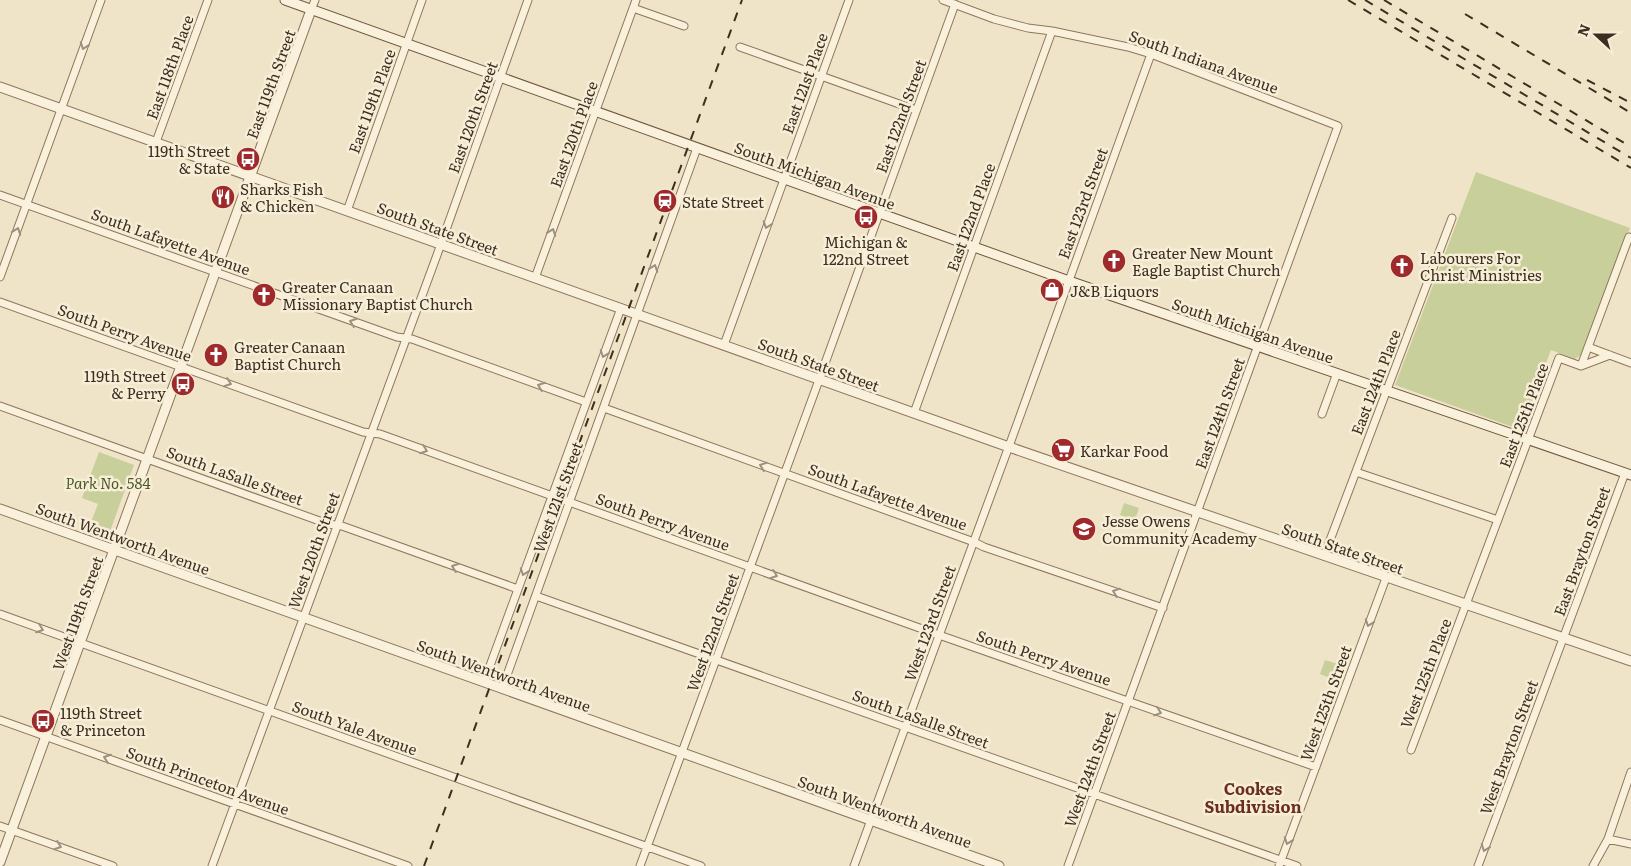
<svg xmlns="http://www.w3.org/2000/svg" width="1631" height="866" font-family="Literata,serif">
  <style>
    .green { fill: #c9cf9b }
    .lines { fill: none; stroke-linecap: round; stroke-linejoin: round }
    .minor-casing { stroke: #8d765c; stroke-width: 9 }
    .tertiary-casing { stroke: #8d765c; stroke-width: 11 }
    .secondary-casing { stroke: #6f573f; stroke-width: 11 }
    .minor { stroke: #faf1dc; stroke-width: 7 }
    .tertiary { stroke: #faf1dc; stroke-width: 9 }
    .secondary { stroke: #faf1dc; stroke-width: 9 }
    .rail { stroke: #3d2e20; stroke-width: 2; stroke-dasharray: 9 9; stroke-linecap: butt }
    .oneway { stroke: #9c907e }
    .labels { text-anchor: middle; dominant-baseline: central; stroke-width: 5; stroke-linejoin: round; paint-order: stroke }
    .street-label { font-size: 15px; fill: #3d2e20; stroke: #f7eed8 }
    .poi-label { font-size: 15px; fill: #3d2e20; stroke: #f7eed8; text-anchor: start }
    .park-label { font-size: 15px; font-style: italic; fill: #4d5a26; stroke: #f7eed8 }
    .neighbourhood-label { font-size: 16px; font-weight: bold; fill: #6b2e1e; stroke: #f7eed8 }
  </style>
  <rect width="100%" height="100%" fill="#f0e4c8"/>
  <path class="green" d="M1476,172L1630,228L1581,355L1575,359L1551,350L1521,430L1395,385Z
    M99,452L134,465L108,537L88,530L98,504L82,498Z
    M1124,503L1139,508L1135,520L1120,515Z
    M1325,660L1338,664L1332,679L1320,674Z"/>
  <g class="lines">
    <g class="minor-casing">
      <path id="minor" d="M943,0L994,19L1028,28L1052,31L1128,47L1151,54L1338,126L1068,866
        M633,8L684,26
        M311,10L315,0
        M740,47L916,110
        M156,142L208,0
        M0,195L397,337L412,339L586,402
        M347,211L422,0
        M0,277L101,0
        M535,278L636,0
        M0,302L363,432L380,434L939,635L1316,767
        M724,345L849,0
        M1588,347L1631,363
        M1581,366L1629,237L1631,238
        M1581,366L1610,355
        M0,406L328,524L342,526L518,589
        M604,408L974,542L984,547L1163,608
        M914,413L1052,31
        M1322,414L1337,373
        M1356,472L1498,520
        M1324,556L1452,218
        M536,596L1297,866
        M0,614L701,866
        M484,682L621,308
        M502,689L697,148
        M0,720L408,866
        M1411,750L1559,358L1581,366
        M0,826L113,866
        M1608,839L1631,844
        M212,866L437,255L528,0
        M640,866L815,391L955,4
        M854,866L1012,438L1151,54
        M1279,866L1386,578
        M1478,866L1625,473
        M1593,866L1608,839L1631,772"/>
    </g>
    <g class="tertiary-casing">
      <path id="tertiary" d="M0,87L1009,447L1631,661
        M0,509L999,866
        M0,862L311,10"/>
    </g>
    <g class="secondary-casing">
      <path id="secondary" d="M285,0L1069,281L1631,475"/>
    </g>
    <use href="#minor" class="minor"/>
    <use href="#tertiary" class="tertiary"/>
    <use href="#secondary" class="secondary"/>
    <path class="rail" d="M1348,0L1631,168
      M1365,0L1631,158
      M1384,0L1631,147
      M1465,14L1631,113
      M1587,80L1631,103
      M424,866L742,0"/>
  </g>
  <defs><path id="oneway-chevron" d="M-2-3.5L2.5 0L-2 3.5" fill="none" stroke-width="1.6" stroke-linecap="round" stroke-linejoin="round" transform="scale(1.25)"/></defs>
  <g class="oneway">
    <use href="#oneway-chevron" transform="translate(84 46) rotate(110)"/>
    <use href="#oneway-chevron" transform="translate(767 225) rotate(110)"/>
    <use href="#oneway-chevron" transform="translate(17 231) rotate(-70)"/>
    <use href="#oneway-chevron" transform="translate(552 232) rotate(-70)"/>
    <use href="#oneway-chevron" transform="translate(654 268) rotate(-70)"/>
    <use href="#oneway-chevron" transform="translate(353 322) rotate(-160)"/>
    <use href="#oneway-chevron" transform="translate(604 354) rotate(110)"/>
    <use href="#oneway-chevron" transform="translate(228 383) rotate(20)"/>
    <use href="#oneway-chevron" transform="translate(541 386) rotate(-160)"/>
    <use href="#oneway-chevron" transform="translate(424 450) rotate(20)"/>
    <use href="#oneway-chevron" transform="translate(763 466) rotate(-160)"/>
    <use href="#oneway-chevron" transform="translate(455 567) rotate(-160)"/>
    <use href="#oneway-chevron" transform="translate(524 572) rotate(110)"/>
    <use href="#oneway-chevron" transform="translate(774 575) rotate(20)"/>
    <use href="#oneway-chevron" transform="translate(1116 592) rotate(-161)"/>
    <use href="#oneway-chevron" transform="translate(1369 623) rotate(110)"/>
    <use href="#oneway-chevron" transform="translate(40 629) rotate(20)"/>
    <use href="#oneway-chevron" transform="translate(1158 712) rotate(19)"/>
    <use href="#oneway-chevron" transform="translate(107 758) rotate(-160)"/>
    <use href="#oneway-chevron" transform="translate(1288 841) rotate(110)"/>
    <use href="#oneway-chevron" transform="translate(58 846) rotate(20)"/>
    <use href="#oneway-chevron" transform="translate(1485 848) rotate(110)"/>
  </g>
  <defs>
    <g id="bus-disc" transform="scale(1.25)"><circle r="9.5" fill="#9e2a2b" stroke="#f7eed8"/><path d="M-5-6H5V4H4V6H2V4H-2V6H-4V4H-5ZM-3.5-4V0h7V-4ZM-3.5 1.2v1.5H-2V1.2ZM2 1.2v1.5H3.5V1.2Z" fill="#fff"/></g>
    <g id="restaurant-disc" transform="scale(1.25)"><circle r="9.5" fill="#9e2a2b" stroke="#f7eed8"/><path d="M-5-6h1v4h1v-4h1v4h1v-4h1v5L-1.5 .5V6h-2V.5L-5-1ZM5-6V6H3V1.5H1.5Q1.5-4 5-6Z" fill="#fff"/></g>
    <g id="station-disc" transform="scale(1.25)"><circle r="9.5" fill="#9e2a2b" stroke="#f7eed8"/><path d="M-3-6H3Q5-6 5-4V2Q5 4 3 4L4.5 6H3L1.5 4h-3L-3 6H-4.5L-3 4Q-5 4-5 2V-4Q-5-6-3-6ZM-3.5-4v3h7v-3ZM-3.5 1v1.5H-2V1ZM2 1v1.5H3.5V1Z" fill="#fff"/></g>
    <g id="church-disc" transform="scale(1.25)"><circle r="9.5" fill="#9e2a2b" stroke="#f7eed8"/><path d="M-1.2-6h2.4v3.5h3.3v2.4h-3.3V6h-2.4V-.1h-3.3v-2.4h3.3Z" fill="#fff"/></g>
    <g id="shop-disc" transform="scale(1.25)"><circle r="9.5" fill="#9e2a2b" stroke="#f7eed8"/><path d="M-5-2.5h2.3a2.7 3.5 0 0 1 5.4 0H5L5.5 6h-11ZM-1.5-2.5h3a1.5 2.3 0 0 0-3 0Z" fill="#fff"/></g>
    <g id="supermarket-disc" transform="scale(1.25)"><circle r="9.5" fill="#9e2a2b" stroke="#f7eed8"/><path d="M-6-5.5h2.5l.6 2H6L4.5 2H-2.5L-4.4-4H-6ZM-1.5 3.2a1.3 1.3 0 1 0 .1 0ZM3 3.2a1.3 1.3 0 1 0 .1 0Z" fill="#fff"/></g>
    <g id="school-disc" transform="scale(1.25)"><circle r="9.5" fill="#9e2a2b" stroke="#f7eed8"/><path d="M0-5L7-2L0 1L-7-2ZM-4 1L0 2.5L4 1V4Q0 6-4 4Z" fill="#fff"/></g>
  </defs>
  <g fill-rule="evenodd">
    <use href="#bus-disc" x="248" y="159"/>
    <use href="#restaurant-disc" x="223" y="197"/>
    <use href="#station-disc" x="665" y="201"/>
    <use href="#bus-disc" x="866" y="217"/>
    <use href="#church-disc" x="1114" y="261"/>
    <use href="#church-disc" x="1402" y="266"/>
    <use href="#shop-disc" x="1052" y="290"/>
    <use href="#church-disc" x="264" y="295"/>
    <use href="#church-disc" x="216" y="355"/>
    <use href="#bus-disc" x="183" y="384"/>
    <use href="#supermarket-disc" x="1063" y="450"/>
    <use href="#school-disc" x="1084" y="529"/>
    <use href="#bus-disc" x="43" y="721"/>
  </g>
  <g class="labels">
    <g class="street-label">
      <text transform="translate(1204 61) rotate(20)">South Indiana Avenue</text>
      <text transform="translate(169 67) rotate(-70)">East 118th Place</text>
      <text transform="translate(804 83) rotate(-70)">East 121st Place</text>
      <text transform="translate(270 84) rotate(-70)">East 119th Street</text>
      <text transform="translate(371 101) rotate(-70)">East 119th Place</text>
      <text transform="translate(900 116) rotate(-70)">East 122nd Street</text>
      <text transform="translate(472 117) rotate(-70)">East 120th Street</text>
      <text transform="translate(573 134) rotate(-70)">East 120th Place</text>
      <text transform="translate(815 175) rotate(20)">South Michigan Avenue</text>
      <text transform="translate(1082 203) rotate(-70)">East 123rd Street</text>
      <text transform="translate(970 217) rotate(-70)">East 122nd Place</text>
      <text transform="translate(438 228) rotate(20)">South State Street</text>
      <text transform="translate(171 241) rotate(20)">South Lafayette Avenue</text>
      <text transform="translate(1253 330) rotate(19)">South Michigan Avenue</text>
      <text transform="translate(125 332) rotate(20)">South Perry Avenue</text>
      <text transform="translate(819 364) rotate(20)">South State Street</text>
      <text transform="translate(1375 382) rotate(-69)">East 124th Place</text>
      <text transform="translate(1219 413) rotate(-70)">East 124th Street</text>
      <text transform="translate(1523 415) rotate(-69)">East 125th Place</text>
      <text transform="translate(235 475) rotate(20)">South LaSalle Street</text>
      <text transform="translate(888 496) rotate(20)">South Lafayette Avenue</text>
      <text transform="translate(557 497) rotate(-70)">West 121st Street</text>
      <text transform="translate(663 521) rotate(20)">South Perry Avenue</text>
      <text transform="translate(123 538) rotate(20)">South Wentworth Avenue</text>
      <text transform="translate(1343 548) rotate(19)">South State Street</text>
      <text transform="translate(313 550) rotate(-70)">West 120th Street</text>
      <text transform="translate(1581 551) rotate(-70)">East Brayton Street</text>
      <text transform="translate(77 613) rotate(-70)">West 119th Street</text>
      <text transform="translate(929 623) rotate(-70)">West 123rd Street</text>
      <text transform="translate(712 632) rotate(-70)">West 122nd Street</text>
      <text transform="translate(1044 657) rotate(19)">South Perry Avenue</text>
      <text transform="translate(1425 673) rotate(-69)">West 125th Place</text>
      <text transform="translate(504 675) rotate(20)">South Wentworth Avenue</text>
      <text transform="translate(1325 703) rotate(-70)">West 125th Street</text>
      <text transform="translate(921 718) rotate(20)">South LaSalle Street</text>
      <text transform="translate(355 727) rotate(20)">South Yale Avenue</text>
      <text transform="translate(1508 747) rotate(-70)">West Brayton Street</text>
      <text transform="translate(1089 769) rotate(-70)">West 124th Street</text>
      <text transform="translate(208 780) rotate(20)">South Princeton Avenue</text>
      <text transform="translate(885 811) rotate(20)">South Wentworth Avenue</text>
    </g>
    <g class="poi-label">
      <text x="230" y="150" text-anchor="end">119th Street<tspan x="230" dy="17">&amp; State</tspan></text>
      <text x="240" y="188">Sharks Fish<tspan x="240" dy="17">&amp; Chicken</tspan></text>
      <text x="682" y="201">State Street</text>
      <text x="866" y="241" text-anchor="middle">Michigan &amp;<tspan x="866" dy="17">122nd Street</tspan></text>
      <text x="1132" y="252">Greater New Mount<tspan x="1132" dy="17">Eagle Baptist Church</tspan></text>
      <text x="1420" y="257">Labourers For<tspan x="1420" dy="17">Christ Ministries</tspan></text>
      <text x="282" y="286">Greater Canaan<tspan x="282" dy="17">Missionary Baptist Church</tspan></text>
      <text x="1070" y="290">J&amp;B Liquors</text>
      <text x="234" y="346">Greater Canaan<tspan x="234" dy="17">Baptist Church</tspan></text>
      <text x="166" y="375" text-anchor="end">119th Street<tspan x="166" dy="17">&amp; Perry</tspan></text>
      <text x="1080" y="450">Karkar Food</text>
      <text x="1102" y="520">Jesse Owens<tspan x="1102" dy="17">Community Academy</tspan></text>
      <text x="60" y="712">119th Street<tspan x="60" dy="17">&amp; Princeton</tspan></text>
    </g>
    <g class="park-label">
      <text x="108" y="482">Park No. 584</text>
    </g>
    <g class="neighbourhood-label">
      <text x="1253" y="788">Cookes<tspan x="1253" dy="18">Subdivision</tspan></text>
    </g>
  </g>
  <g transform="translate(1596 35) rotate(291)" stroke="#f7eed8" stroke-width="4" paint-order="stroke">
  <path d="M0-4L9 19L0 12L-9 19Z" fill="#3d2e20"/>
  <text y="-8" font-size="14" font-weight="bold" text-anchor="middle" fill="#3d2e20">N</text>
  </g>
</svg>
